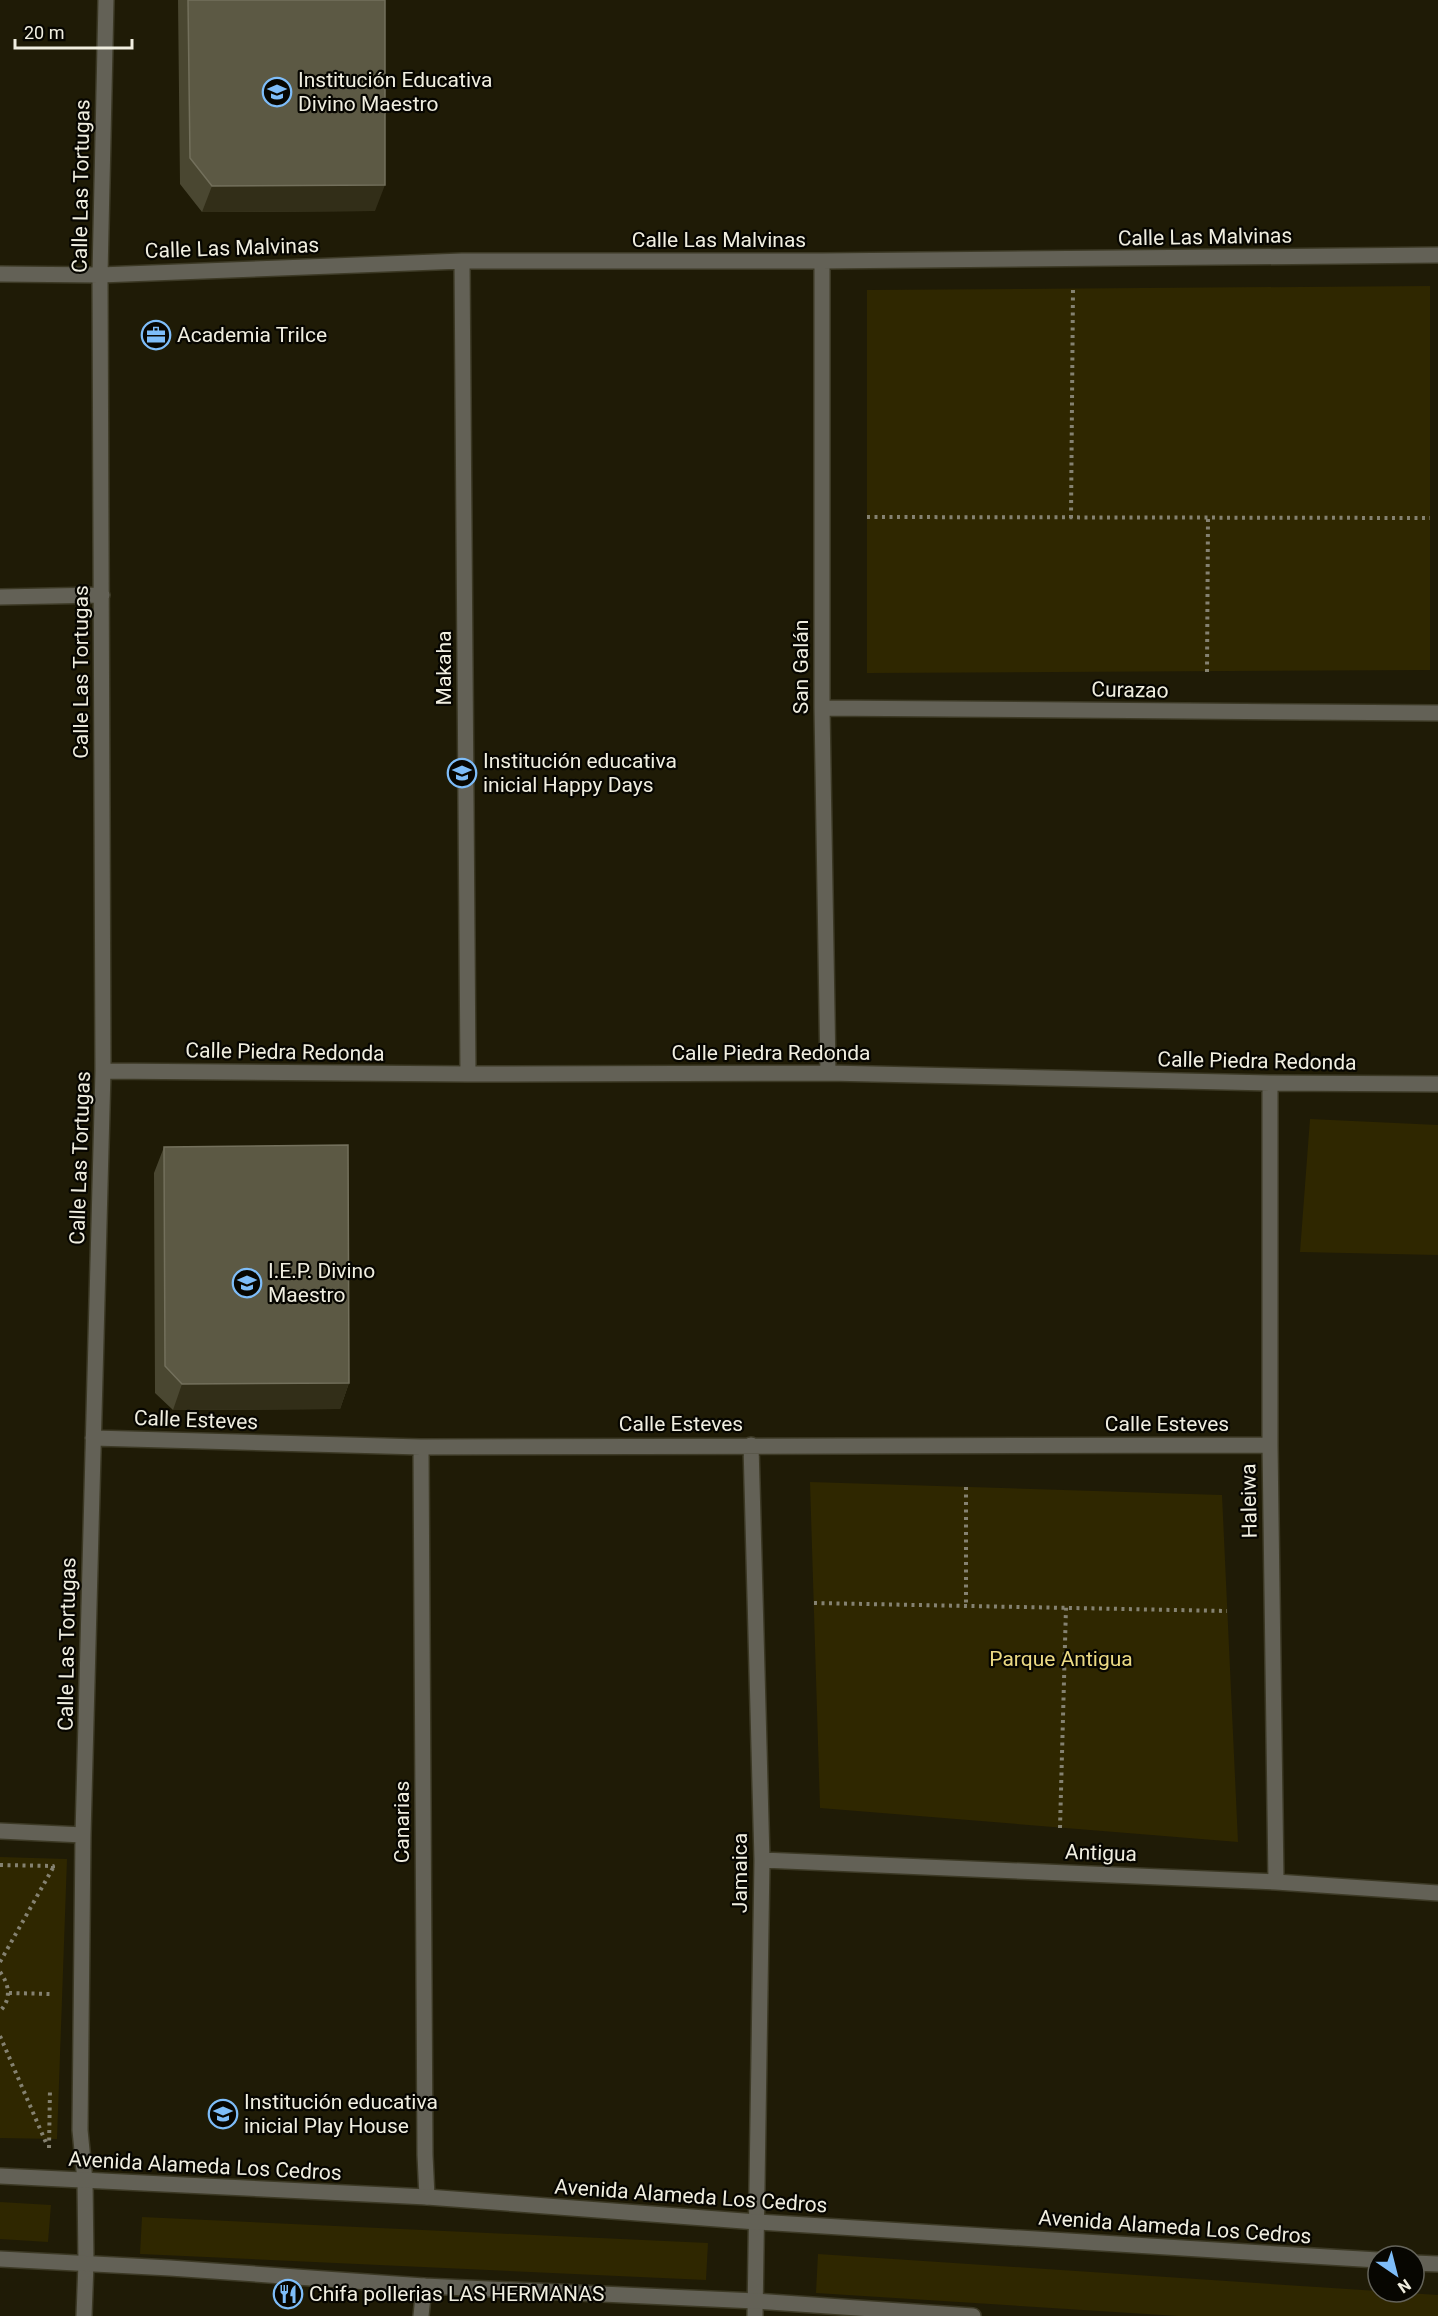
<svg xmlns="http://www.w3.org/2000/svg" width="1438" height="2316" font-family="Roboto,sans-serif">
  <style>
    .green { fill: #2f2700 }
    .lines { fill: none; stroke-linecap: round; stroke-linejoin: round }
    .minor-casing { stroke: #3c3925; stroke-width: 18 }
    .tertiary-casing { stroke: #3c3925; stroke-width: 18 }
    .path { stroke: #858271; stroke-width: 4; stroke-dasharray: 3 4.5; stroke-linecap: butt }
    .minor { stroke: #636156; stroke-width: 15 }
    .tertiary { stroke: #636156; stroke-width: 15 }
    .wall { fill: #4a4731 }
    .shaded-wall { fill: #322e18 }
    .building { fill: #5c5944; stroke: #73705c; stroke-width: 1.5 }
    .labels { text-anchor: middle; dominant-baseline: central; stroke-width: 4.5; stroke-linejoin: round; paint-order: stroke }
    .poi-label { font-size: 21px; fill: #f0eee0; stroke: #070601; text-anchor: start }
    .street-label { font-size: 21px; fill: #f0eee0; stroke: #070601 }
    .park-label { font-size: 21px; fill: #ebd982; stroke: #070601 }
  </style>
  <rect width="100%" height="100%" fill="#1f1b06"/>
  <path class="green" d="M1430,286V670L867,673V290Z
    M1310,1119L1438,1125V1255L1300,1252Z
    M810,1482L1222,1495L1238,1842L820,1808Z
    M0,1857L67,1859L57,2139L0,2138Z
    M0,2202L51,2205L48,2242L0,2239Z
    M142,2217L708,2243L706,2280L140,2254Z
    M818,2254L1438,2295V2316H1178L816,2293Z"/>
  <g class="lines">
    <g class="minor-casing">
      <path id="minor" d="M462,261L468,1074
        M822,261V708L828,1073
        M0,274L100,275L462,261H822L1438,255
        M0,597L102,595
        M822,708L1438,713
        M103,1071L468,1074L828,1073L1270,1083L1438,1084
        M1270,1083V1445L1276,1882
        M93,1438L421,1447L1270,1445
        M751,1445L762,1860L755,2316
        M421,1447L425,2155L427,2197
        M0,1831L83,1835
        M762,1860L1276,1882L1438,1893
        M84,2316L86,2263L85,2181L80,2130L83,1835L103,1071L100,275L106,0
        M421,2316L424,2286"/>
    </g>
    <g class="tertiary-casing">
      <path id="tertiary" d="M0,2176L427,2197L757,2222L1378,2260
        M0,2259L170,2268L424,2286L756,2301L973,2316
        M1414,2263L1438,2264"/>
    </g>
    <path class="path" d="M867,517L1430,518
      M1071,518L1073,288
      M1207,672L1208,518
      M966,1487V1606
      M814,1603L1227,1611
      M1060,1828L1066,1607
      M0,1865L53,1866V1868
      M0,1962L54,1866
      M0,1972C9,1984 12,1999 0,2011
      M9,1993L51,1994
      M0,2036L47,2145
      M49,2148L50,2089"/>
    <use href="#minor" class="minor"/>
    <use href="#tertiary" class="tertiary"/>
  </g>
  <path class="wall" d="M178,0H385L375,211L202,212L180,184Z
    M164,1147L349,1383L340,1409L173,1410L155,1393L154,1173Z"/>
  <path class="shaded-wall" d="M385,185L375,211L202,212L212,186Z
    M349,1383L340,1409L173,1410L182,1384Z"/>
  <path class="building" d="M188,0H385V185L212,186L190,158Z
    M348,1145L349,1383L182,1384L165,1366L164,1147Z"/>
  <defs>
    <g id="school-ring" transform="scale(1.5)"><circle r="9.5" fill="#070601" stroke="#7ebdf9" stroke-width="1.5"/><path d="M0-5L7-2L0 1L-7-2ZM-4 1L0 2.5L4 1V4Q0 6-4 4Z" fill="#7ebdf9"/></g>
    <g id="office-ring" transform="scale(1.5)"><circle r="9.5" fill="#070601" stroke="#7ebdf9" stroke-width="1.5"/><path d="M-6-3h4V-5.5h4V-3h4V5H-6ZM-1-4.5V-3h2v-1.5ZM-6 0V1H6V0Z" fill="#7ebdf9"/></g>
    <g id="restaurant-ring" transform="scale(1.5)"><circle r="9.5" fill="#070601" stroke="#7ebdf9" stroke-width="1.5"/><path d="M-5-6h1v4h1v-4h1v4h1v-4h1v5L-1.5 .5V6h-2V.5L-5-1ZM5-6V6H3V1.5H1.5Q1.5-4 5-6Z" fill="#7ebdf9"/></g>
  </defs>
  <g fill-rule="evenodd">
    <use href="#school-ring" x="277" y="92"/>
    <use href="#office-ring" x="156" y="335"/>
    <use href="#school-ring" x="462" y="773"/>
    <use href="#school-ring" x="247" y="1283"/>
    <use href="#school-ring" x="223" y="2114"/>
    <use href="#restaurant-ring" x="288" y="2294"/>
  </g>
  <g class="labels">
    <g class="poi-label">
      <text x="298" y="80">Institución Educativa<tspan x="298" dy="24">Divino Maestro</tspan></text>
      <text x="177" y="335">Academia Trilce</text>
      <text x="483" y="761">Institución educativa<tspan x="483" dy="24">inicial Happy Days</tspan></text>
      <text x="268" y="1271">I.E.P. Divino<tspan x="268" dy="24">Maestro</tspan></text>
      <text x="244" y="2102">Institución educativa<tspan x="244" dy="24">inicial Play House</tspan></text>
      <text x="309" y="2294">Chifa pollerias LAS HERMANAS</text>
    </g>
    <g class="street-label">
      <text transform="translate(81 186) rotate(-89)">Calle Las Tortugas</text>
      <text transform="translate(1205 237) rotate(-1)">Calle Las Malvinas</text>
      <text x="719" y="240">Calle Las Malvinas</text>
      <text transform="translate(232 248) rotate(-2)">Calle Las Malvinas</text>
      <text transform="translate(801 667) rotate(-90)">San Galán</text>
      <text transform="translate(444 668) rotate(-90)">Makaha</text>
      <text transform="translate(81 672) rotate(-90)">Calle Las Tortugas</text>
      <text transform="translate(1130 690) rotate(1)">Curazao</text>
      <text transform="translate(285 1052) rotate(1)">Calle Piedra Redonda</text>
      <text x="771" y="1053">Calle Piedra Redonda</text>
      <text transform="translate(1257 1061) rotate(1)">Calle Piedra Redonda</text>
      <text transform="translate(80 1158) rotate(-88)">Calle Las Tortugas</text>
      <text transform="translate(196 1420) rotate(2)">Calle Esteves</text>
      <text x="681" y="1424">Calle Esteves</text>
      <text x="1167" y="1424">Calle Esteves</text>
      <text transform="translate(1249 1501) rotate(-91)">Haleiwa</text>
      <text transform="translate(67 1644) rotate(-89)">Calle Las Tortugas</text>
      <text transform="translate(402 1822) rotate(-90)">Canarias</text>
      <text transform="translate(1101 1853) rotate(2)">Antigua</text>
      <text transform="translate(740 1873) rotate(-90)">Jamaica</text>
      <text transform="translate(205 2166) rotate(3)">Avenida Alameda Los Cedros</text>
      <text transform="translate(691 2196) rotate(4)">Avenida Alameda Los Cedros</text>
      <text transform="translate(1175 2227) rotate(4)">Avenida Alameda Los Cedros</text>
    </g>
    <g class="park-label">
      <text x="1061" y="1659">Parque Antigua</text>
    </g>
  </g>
  <g transform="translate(1396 2274) rotate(145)"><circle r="28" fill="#070601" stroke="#64635a" stroke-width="1.5"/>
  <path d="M0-4.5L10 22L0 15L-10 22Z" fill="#7ebdf9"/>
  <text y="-9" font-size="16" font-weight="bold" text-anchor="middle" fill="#f0eee0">N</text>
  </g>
  <path d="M15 39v9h117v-9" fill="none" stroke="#f0eee0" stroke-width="3"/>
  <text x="24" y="39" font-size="18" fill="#f0eee0" stroke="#070601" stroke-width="4.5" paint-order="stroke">20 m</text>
</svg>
